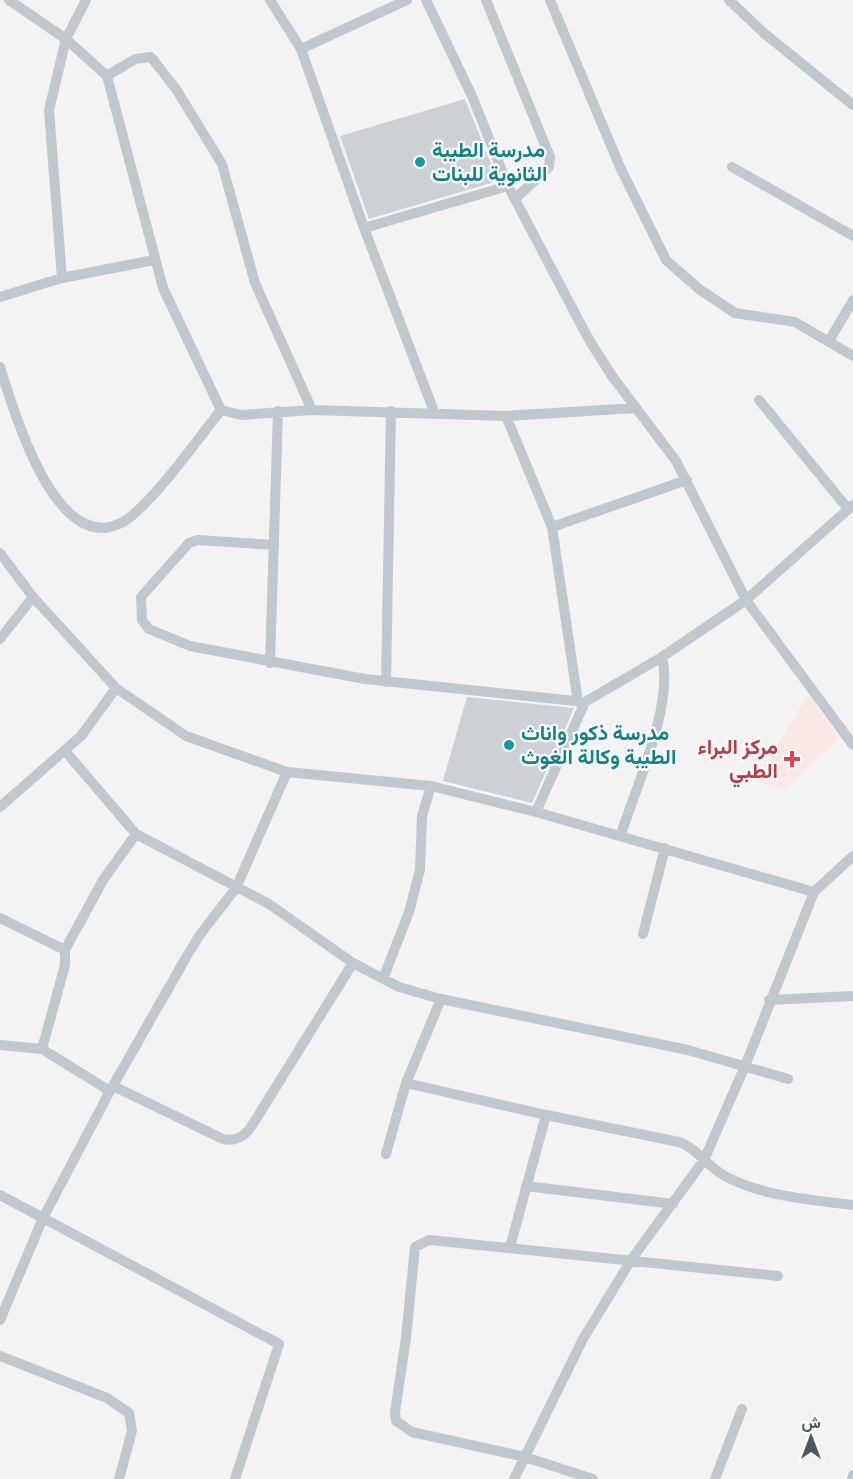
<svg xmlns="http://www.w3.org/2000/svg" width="853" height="1479" font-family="'Fira Sans Condensed',Vazirmatn,sans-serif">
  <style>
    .medical { fill: #fae8e7 }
    .building { fill: #cdd0d4 }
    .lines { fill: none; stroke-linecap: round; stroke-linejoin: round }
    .street { stroke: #c0c7cd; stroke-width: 10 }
    .culture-dot { fill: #0f9aa8; stroke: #fff; stroke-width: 2 }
    .health-dot { fill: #e0444e; stroke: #fff; stroke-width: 2 }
    .labels { text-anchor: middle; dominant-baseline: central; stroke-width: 4.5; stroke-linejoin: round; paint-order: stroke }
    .culture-label { font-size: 21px; font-weight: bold; fill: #0d838f; stroke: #fff; text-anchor: start }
    .health-label { font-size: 21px; font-weight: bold; fill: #be3a42; stroke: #fff; text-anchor: end }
  </style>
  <rect width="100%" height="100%" fill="#f4f3f3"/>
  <path class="medical" d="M809,695L839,739L782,790L755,779Z"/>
  <path class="building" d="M465,99L498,181L369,219L340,136Z
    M467,697L574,708L532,803L443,781Z"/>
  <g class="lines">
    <path class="street" d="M9,0L66,39L107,76L163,288L221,410L241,415L312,410L506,416L636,408
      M270,0L301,49L364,228L435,414
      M426,0L472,96L508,186L588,338L612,376L676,461L746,600L853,745
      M486,0L550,157L549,167L515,199
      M550,0L620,167L666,260L699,289L735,313L795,322L853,356
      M729,0L765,34L853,105
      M301,49L407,0
      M107,76L135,59L151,57L176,89L222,164L255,283L312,410
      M732,167L853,236
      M364,228L508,186
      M62,278L49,110L66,39L86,0
      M0,297L62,278L154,260
      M829,341L853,300
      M0,367C13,409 55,556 121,523C148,510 200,436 221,410
      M759,400L848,509
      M506,416L552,527L578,702
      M552,527L687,480
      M274,545L198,540L189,543L141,597L142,620L149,629L190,646L365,679L585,702
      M0,553L33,597L116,688L186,736L287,772L431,786L536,812L814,892
      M0,639L33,597
      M270,663L278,411
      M386,682L391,411
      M66,752L136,834L269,904L353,963L399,987L441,999L688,1050L788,1079
      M0,807L81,736L116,688
      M536,812L585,702L662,657L746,600L853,505
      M621,834C636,787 674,705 662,657
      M0,918L65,950
      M643,934L665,848
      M383,979L409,912L420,870L422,816L431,786
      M769,1000L853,996
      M0,1045L42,1049L110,1091
      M42,1049L65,965V950L103,880L136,834
      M406,1083L546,1115L679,1142C697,1148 706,1165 723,1175C760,1196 811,1200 853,1205
      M113,1086L223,1139C236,1142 244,1137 251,1127L353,963
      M386,1154L406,1083L441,999
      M526,1186L673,1204
      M0,1195L279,1344L235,1479
      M510,1247L546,1115
      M0,1320L43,1218L110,1091L184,961L199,936L236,888L287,772
      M0,1356L107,1398L129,1413L132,1431L119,1479
      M514,1479L583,1339L631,1260L704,1160L745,1066L814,892L853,856
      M593,1479L525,1457L412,1432L396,1421L395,1412L406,1338L415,1247L429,1240L440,1241L778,1276
      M715,1479L742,1409
      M852,1479L853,1475"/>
  </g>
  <g class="culture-dot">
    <circle cx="420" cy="162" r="6"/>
    <circle cx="509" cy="745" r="6"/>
  </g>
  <path class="health-dot" d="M789 750h6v6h6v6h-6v6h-6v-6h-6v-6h6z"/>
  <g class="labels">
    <g class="culture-label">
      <text x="432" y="150">مدرسة الطيبة<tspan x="432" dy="24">الثانوية للبنات</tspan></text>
      <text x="521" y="733">مدرسة ذكور واناث<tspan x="521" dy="24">الطيبة وكالة الغوث</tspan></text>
    </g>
    <g class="health-label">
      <text x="778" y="747">مركز البراء<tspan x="778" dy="24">الطبي</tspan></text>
    </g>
  </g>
  <g transform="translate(811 1437)" stroke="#ffffff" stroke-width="4.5" paint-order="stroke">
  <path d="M0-4.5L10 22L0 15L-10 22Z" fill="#4c575e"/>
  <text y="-9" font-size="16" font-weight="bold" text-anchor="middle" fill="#4c575e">ش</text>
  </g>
</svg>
